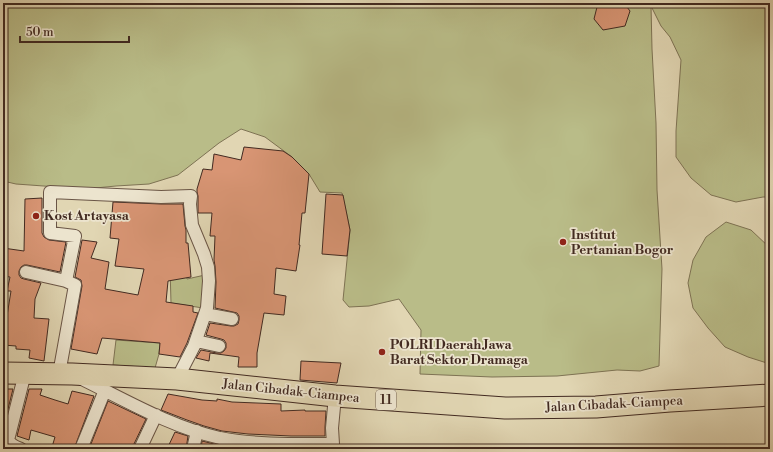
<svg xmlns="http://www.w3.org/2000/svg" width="773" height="452" font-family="'Libre Bodoni',serif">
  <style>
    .green { fill: #b9bc88; stroke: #7e7354 }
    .building { fill: #d89574; stroke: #422a21 }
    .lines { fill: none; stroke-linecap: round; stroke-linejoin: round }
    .minor-casing { stroke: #6a5546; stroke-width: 14 }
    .trunk-casing { stroke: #422a21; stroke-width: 23 }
    .minor { stroke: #ece4ce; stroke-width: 12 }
    .trunk { stroke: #e1d6b3; stroke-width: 21 }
    .poi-dot { fill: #8f2418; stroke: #ece4ce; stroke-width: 1.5 }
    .labels { text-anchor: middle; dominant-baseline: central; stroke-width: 3.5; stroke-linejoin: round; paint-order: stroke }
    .shield { fill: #ece4ce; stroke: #756255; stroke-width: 1 }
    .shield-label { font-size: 12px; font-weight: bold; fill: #422a21 }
    .poi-label { font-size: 13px; font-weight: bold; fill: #422a21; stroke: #ece4ce; text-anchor: start }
    .street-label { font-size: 13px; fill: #422a21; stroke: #ece4ce }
  </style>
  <rect width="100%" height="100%" fill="#e1d6b3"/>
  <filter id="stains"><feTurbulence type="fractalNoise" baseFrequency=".005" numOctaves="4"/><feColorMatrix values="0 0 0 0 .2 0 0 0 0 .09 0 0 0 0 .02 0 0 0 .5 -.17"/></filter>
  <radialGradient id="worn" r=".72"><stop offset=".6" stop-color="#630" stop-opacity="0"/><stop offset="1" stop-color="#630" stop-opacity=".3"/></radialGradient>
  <path class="green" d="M3,3H650V4L651,3H770V197H763L736,202L711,195L691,178L676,157V131L681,60L670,37L661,26L651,6L652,49L656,123L657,190L662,269L659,366L640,371L617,370L557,376L492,377L420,374L421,330L399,299L369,306L349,307L343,300L350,230L342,193L320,192L309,174L292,157L265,137L241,129L219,143L178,175L149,184L116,186L85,189L16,184L3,181Z
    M726,222L751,230L770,248V364L748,357L725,347L708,328L693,308L688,283L693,260L706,237Z
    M186,265L187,279L205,275L203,308L171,303L170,267Z
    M116,340L160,343L159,354L155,368L113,365Z"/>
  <path class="building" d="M598,3H624L630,11L625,26L603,30L594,19Z
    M244,147L283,151L292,157L309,174L305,213H302L299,245H300L296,271L276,268L274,294L286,296L284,315L264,313L257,353V367H238L239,357L210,353L209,361L196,358L201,350L217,353H221L224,351L226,348V343L224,340L221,339L206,335L210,323L231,326H234L238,324L239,320V316L237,313L233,312L215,308L216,282L215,266L214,260L215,236H210L212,213H198V196L197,192V189L203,169L212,170L214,154L241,160Z
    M326,194L343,195L350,230L347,256L322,254Z
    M42,198V233L44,237L49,240L66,242L60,272L27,265H24L21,267L19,271V275L21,278L24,279L41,283L35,299L34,318L49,319L44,361L29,358L30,350L16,349V346L3,345V341L11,291H7L10,277L3,276V248L24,251L25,199Z
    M113,202L161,204H183L185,226L186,230V243H188L191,277L168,281L166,302L193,306V312L198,313L187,343L180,357L159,354L160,343L102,338L97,354L71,349L82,286L81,280L75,277L82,240L97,242L91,258L109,262L105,289L138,295L144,269L115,266L119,239L110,238Z
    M301,361L341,363L337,383L300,380Z
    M3,389H13L3,429Z
    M29,389H42L40,395L55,400L68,404L72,391L94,396L74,449H59L52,447L55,437L31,430L29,440L17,436Z
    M168,394L202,400L217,401V399L232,402L281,404V411L305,410V411H326L325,427V436H291L248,434L222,431L204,426L187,420L161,410Z
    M108,401L146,419L133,446V449H89Z
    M175,432L188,436L186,449H167Z
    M202,441L218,445L217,449H201Z"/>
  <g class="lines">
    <g class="minor-casing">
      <path id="minor" d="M26,272L66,281
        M205,314L232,319
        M196,341L219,346
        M59,374L75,285L66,281L75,236L50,233V192L161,197L191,196L190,204L192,225L204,254L208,267L209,281L207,308L194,346L177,379
        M82,379C127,401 171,427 220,438C255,445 297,444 333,444L332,428L335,396
        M21,449C16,447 11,446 8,440L25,373
        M81,449L105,390
        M140,449L156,415
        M193,449L197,431"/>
    </g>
    <g class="trunk-casing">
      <path id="trunk" d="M3,373L72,374L177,379L335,396L505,408L596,407L670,401L770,395"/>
    </g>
    <use href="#minor" class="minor"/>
    <use href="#trunk" class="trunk"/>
  </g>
  <g class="poi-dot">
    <circle cx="36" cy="216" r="4"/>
    <circle cx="563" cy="242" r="4"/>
    <circle cx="382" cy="352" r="4"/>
  </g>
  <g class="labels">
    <rect class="shield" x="376" y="390" width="20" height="20" rx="3"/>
    <g class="shield-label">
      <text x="386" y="400">11</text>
    </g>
    <g class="poi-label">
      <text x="44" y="216">Kost Artayasa</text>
      <text x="571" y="235">Institut<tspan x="571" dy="15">Pertanian Bogor</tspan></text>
      <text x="390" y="345">POLRI Daerah Jawa<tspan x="390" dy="15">Barat Sektor Dramaga</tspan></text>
    </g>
    <g class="street-label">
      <text transform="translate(291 391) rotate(6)">Jalan Cibadak-Ciampea</text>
      <text transform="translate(614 404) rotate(-3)">Jalan Cibadak-Ciampea</text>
    </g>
  </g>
  <rect width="773" height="452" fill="none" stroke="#e1d6b3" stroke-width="16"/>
  <rect x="4" y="4" width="765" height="444" fill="none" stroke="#422a21" stroke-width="2"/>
  <rect x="8" y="8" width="757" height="436" fill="none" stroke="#422a21"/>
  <path d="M20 36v6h109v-6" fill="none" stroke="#422a21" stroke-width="2"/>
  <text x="26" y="36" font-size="12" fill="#422a21" stroke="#ece4ce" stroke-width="3" paint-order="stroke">50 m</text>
  <rect width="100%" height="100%" filter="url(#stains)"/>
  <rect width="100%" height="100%" fill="url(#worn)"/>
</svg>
